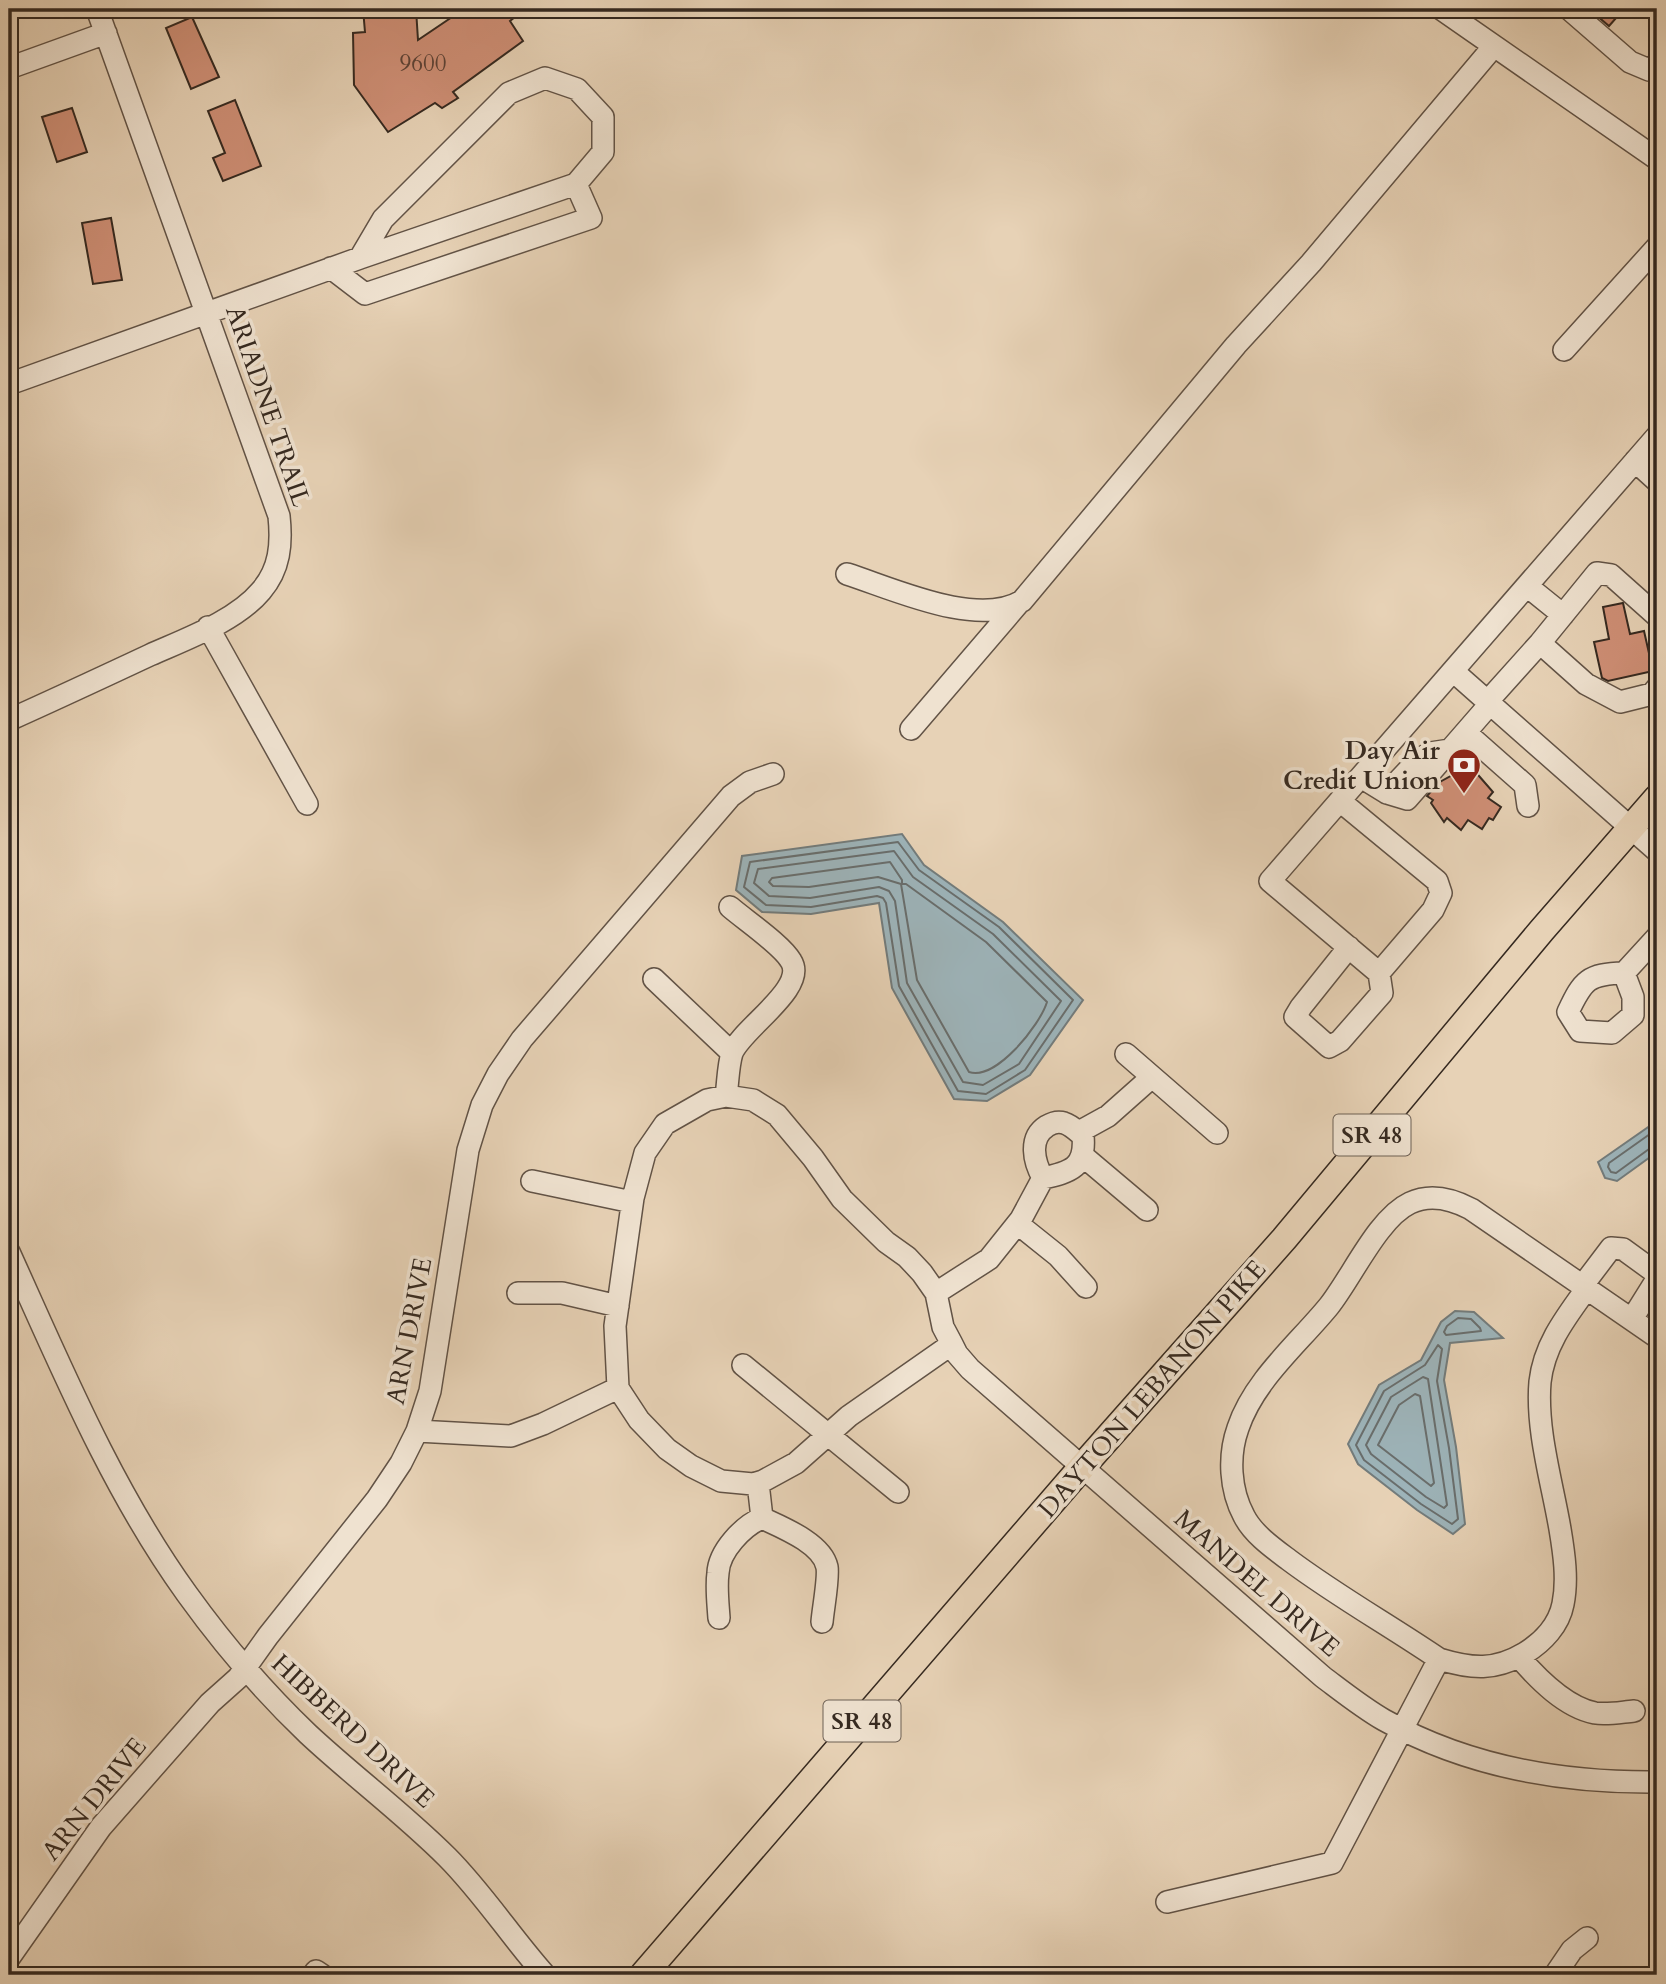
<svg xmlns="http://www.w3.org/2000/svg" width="1666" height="1984" font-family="Cardo,serif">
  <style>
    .water { fill: #9db4ba; stroke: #737c7c; stroke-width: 2 }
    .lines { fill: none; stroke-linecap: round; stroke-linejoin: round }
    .shore { stroke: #696e6d; stroke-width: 2 }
    .building { fill: #cf8f76; stroke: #352920; stroke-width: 2 }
    .minor-casing { stroke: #625346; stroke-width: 24 }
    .major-casing { stroke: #352920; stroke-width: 29 }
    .minor { stroke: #efe2d0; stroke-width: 21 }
    .major { stroke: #e7d2b6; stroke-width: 26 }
    .labels { text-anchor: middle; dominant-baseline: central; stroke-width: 7; stroke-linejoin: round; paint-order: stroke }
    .number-label { font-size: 23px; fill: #5c4236 }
    .shield { fill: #efe2d0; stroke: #6d6055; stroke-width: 2 }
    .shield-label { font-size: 24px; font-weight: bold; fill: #352920 }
    .street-label { font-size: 26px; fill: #352920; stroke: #efe2d0 }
    .poi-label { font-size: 26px; font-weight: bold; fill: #352920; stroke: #efe2d0; text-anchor: end }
  </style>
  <rect width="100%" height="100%" fill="#e7d2b6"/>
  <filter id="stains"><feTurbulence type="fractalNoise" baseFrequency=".00286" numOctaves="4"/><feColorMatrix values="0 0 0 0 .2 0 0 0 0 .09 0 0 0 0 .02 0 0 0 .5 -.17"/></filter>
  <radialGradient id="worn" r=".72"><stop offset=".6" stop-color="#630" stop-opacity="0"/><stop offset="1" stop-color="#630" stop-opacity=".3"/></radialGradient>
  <path class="water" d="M902,834L924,865L1003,922L1083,1000L1030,1075L987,1101L954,1099L892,988L879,903L811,914L762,912L736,890L742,856Z
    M1657,1121V1155H1653L1617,1181L1605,1178L1598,1162Z
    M1455,1311L1474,1312L1503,1338L1450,1343L1444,1380L1456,1447L1465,1524L1453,1534L1417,1510L1358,1464L1348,1444L1379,1385L1421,1360L1441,1322Z"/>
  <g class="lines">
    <path class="shore" d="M898,842L919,870L999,927L1073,1000L1025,1070L986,1094L958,1091L899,986L886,903L883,898L877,896L811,907L766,905L744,887L750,862Z
      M894,851L913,877L993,934L1061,1001L1019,1064L983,1085L963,1082L907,983L895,901L889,891L879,887L810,898L769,896L754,883L758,869Z
      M890,862L902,880V884H906L986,942L1047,1002C1040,1025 996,1081 969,1072L917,980L901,884L878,877L809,887L773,886L769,882L772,878Z
      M1657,1129L1609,1163L1608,1167L1611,1172L1616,1173L1649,1149L1657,1148
      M1458,1318L1471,1319L1480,1328L1481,1331L1446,1335L1444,1332L1447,1326Z
      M1438,1345L1442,1349L1437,1381L1449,1448L1458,1519L1452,1524L1421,1504L1364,1460L1356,1445L1384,1391L1425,1365Z
      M1423,1377L1428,1379L1447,1505L1444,1508L1426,1497L1371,1454L1366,1445L1391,1397Z
      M1415,1394L1420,1396L1434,1483L1431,1486L1378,1445L1399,1405Z"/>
  </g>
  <path class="building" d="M363,9H416L418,40L464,9H525L510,21L523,41L453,92L458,98L442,108L435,103L388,132L354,85L353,33L365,32Z
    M1589,9H1624L1609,26Z
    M192,17L219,77L191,89L166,28Z
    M235,100L261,166L223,181L213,158L225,153L208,111Z
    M72,108L87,152L57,162L42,117Z
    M111,218L122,280L93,284L82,223Z
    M1623,603L1630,634L1644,631L1653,671L1608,681L1602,678L1594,642L1609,639L1603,607Z
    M1462,765L1470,772L1473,769L1479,776L1493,792L1488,798L1501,807L1493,820L1489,818L1482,829L1468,820L1461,830L1447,818L1444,822L1431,803L1433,800L1427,796L1438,783L1456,773Z"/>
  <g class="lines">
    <g class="minor-casing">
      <path id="minor" d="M1441,9L1657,159
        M1569,9L1630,62L1649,70L1657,64
        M9,68L106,33
        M331,268L365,294L591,218L576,184
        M1564,350L1657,247
        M9,384L360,258L383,219L509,93L545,78L577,89L603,117V152L576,184L360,258
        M1635,461L1657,481
        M847,574C894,589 977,628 1022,601L1236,345L1311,263L1494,46
        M1527,586L1563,615
        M208,627L307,804
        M1540,643L1586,684L1620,702L1652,694L1657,688
        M1453,671L1657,851
        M1487,702L1540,643L1597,573L1611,575L1657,616
        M9,720C56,699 103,677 150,655C186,639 236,621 261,591C280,569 282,544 279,516L97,9
        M911,729L1018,604
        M1466,733L1525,785L1528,806
        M1361,777L1387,793L1417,761L1430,753L1450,750L1490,704
        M1387,793L1407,799L1450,750
        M1340,801L1437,881L1441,893L1433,910L1379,973L1270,881L1657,436
        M1349,947L1301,1007L1295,1017L1329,1047L1340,1041L1382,993L1379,973
        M1624,973L1633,997V1015L1612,1033L1580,1031L1568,1012C1583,980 1588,974 1624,973L1657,937
        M654,979L732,1053
        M1126,1054L1217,1133
        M726,1096C728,1083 728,1066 732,1053C742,1028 808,988 791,961C782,945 745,920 730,907
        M1079,1132L1108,1116L1152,1077
        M1083,1156L1147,1210
        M532,1181L632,1202
        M1018,1224L1058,1256L1086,1287
        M9,1252C62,1369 112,1490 187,1594C223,1644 264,1692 308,1734C353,1776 403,1813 447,1857C483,1893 511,1937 545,1975
        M1583,1285L1611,1248L1623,1249L1656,1273L1657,1277
        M1587,1288C1566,1317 1544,1345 1540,1382C1536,1430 1552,1482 1560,1529C1564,1553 1568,1580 1563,1604C1559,1625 1543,1642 1525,1653C1495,1671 1472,1669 1439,1659C1389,1625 1337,1596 1289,1560C1273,1548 1253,1534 1244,1516C1230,1490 1228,1456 1238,1428C1254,1380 1298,1344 1329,1306C1352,1277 1378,1218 1410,1203C1431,1193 1452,1199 1471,1209L1657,1337
        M518,1293H562L618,1306
        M936,1293L989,1259L1021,1219L1043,1178C1034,1162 1028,1138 1047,1126C1052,1123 1058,1121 1064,1123C1071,1125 1077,1131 1083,1136C1086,1167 1071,1172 1043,1178
        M1632,1319L1657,1279
        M952,1344L849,1416L796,1463L763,1481L753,1484L721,1481L691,1466L667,1449L639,1420L618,1388L615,1326L633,1198L645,1153L665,1124L707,1100L726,1096L753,1100L777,1115L813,1158L842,1199L886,1242L907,1257L922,1273L936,1293L943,1327L952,1344L957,1354L970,1369L1323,1677C1343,1692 1363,1708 1384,1720C1468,1767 1562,1783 1657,1782
        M743,1365L898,1492
        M417,1431L511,1436L543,1424L618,1388
        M758,1483L762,1518C781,1527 822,1543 827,1567C829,1578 823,1609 822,1622
        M719,1618C718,1603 716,1587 718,1573C719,1551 743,1526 762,1518
        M1519,1657C1538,1679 1565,1707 1595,1713C1607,1715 1622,1712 1634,1711
        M1167,1902L1332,1863L1439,1659
        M9,1958L101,1827L210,1703L238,1678L268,1636L377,1499L401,1463L417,1431L430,1391L468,1150L482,1105L498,1074L522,1039L731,796L750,782L773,774
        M313,1975L316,1971L322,1975
        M1555,1975L1572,1950L1587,1938"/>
    </g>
    <g class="major-casing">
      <path id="major" d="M643,1975L1082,1467L1284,1239L1542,930L1657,798"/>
    </g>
    <use href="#minor" class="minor"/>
    <use href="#major" class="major"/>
  </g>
  <defs>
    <g id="bank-pin" transform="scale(1.75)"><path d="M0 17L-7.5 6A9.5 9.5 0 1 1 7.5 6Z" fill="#8f2418" stroke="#efe2d0"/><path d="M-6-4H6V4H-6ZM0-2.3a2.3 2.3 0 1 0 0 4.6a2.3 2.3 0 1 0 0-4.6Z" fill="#fff"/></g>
  </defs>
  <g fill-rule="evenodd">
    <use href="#bank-pin" x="1464" y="765"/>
  </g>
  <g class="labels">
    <g class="number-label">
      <text x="423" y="63">9600</text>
    </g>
    <g class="shield">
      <rect x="1333.5" y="1114.5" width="77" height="41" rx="5"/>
      <rect x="823.5" y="1700.5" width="77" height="41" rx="5"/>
    </g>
    <g class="shield-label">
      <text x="1372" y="1135">SR 48</text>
      <text x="862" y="1721">SR 48</text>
    </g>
    <g class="street-label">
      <text transform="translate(268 406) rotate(71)">ARIADNE TRAIL</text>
      <text transform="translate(409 1331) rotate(-79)">ARN DRIVE</text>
      <text transform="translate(1152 1389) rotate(-49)">DAYTON LEBANON PIKE</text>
      <text transform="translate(1257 1583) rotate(41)">MANDEL DRIVE</text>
      <text transform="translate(353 1731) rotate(43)">HIBBERD DRIVE</text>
      <text transform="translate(94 1799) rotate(-51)">ARN DRIVE</text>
    </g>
    <g class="poi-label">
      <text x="1440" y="750">Day Air<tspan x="1440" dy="30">Credit Union</tspan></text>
    </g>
  </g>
  <rect width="1666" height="1984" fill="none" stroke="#e7d2b6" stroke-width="35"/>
  <rect x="10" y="10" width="1645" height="1963" fill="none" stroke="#352920" stroke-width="3.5"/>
  <rect x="18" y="18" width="1631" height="1949" fill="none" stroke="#352920" stroke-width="2"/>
  <rect width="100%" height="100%" filter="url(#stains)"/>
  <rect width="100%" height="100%" fill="url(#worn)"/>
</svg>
